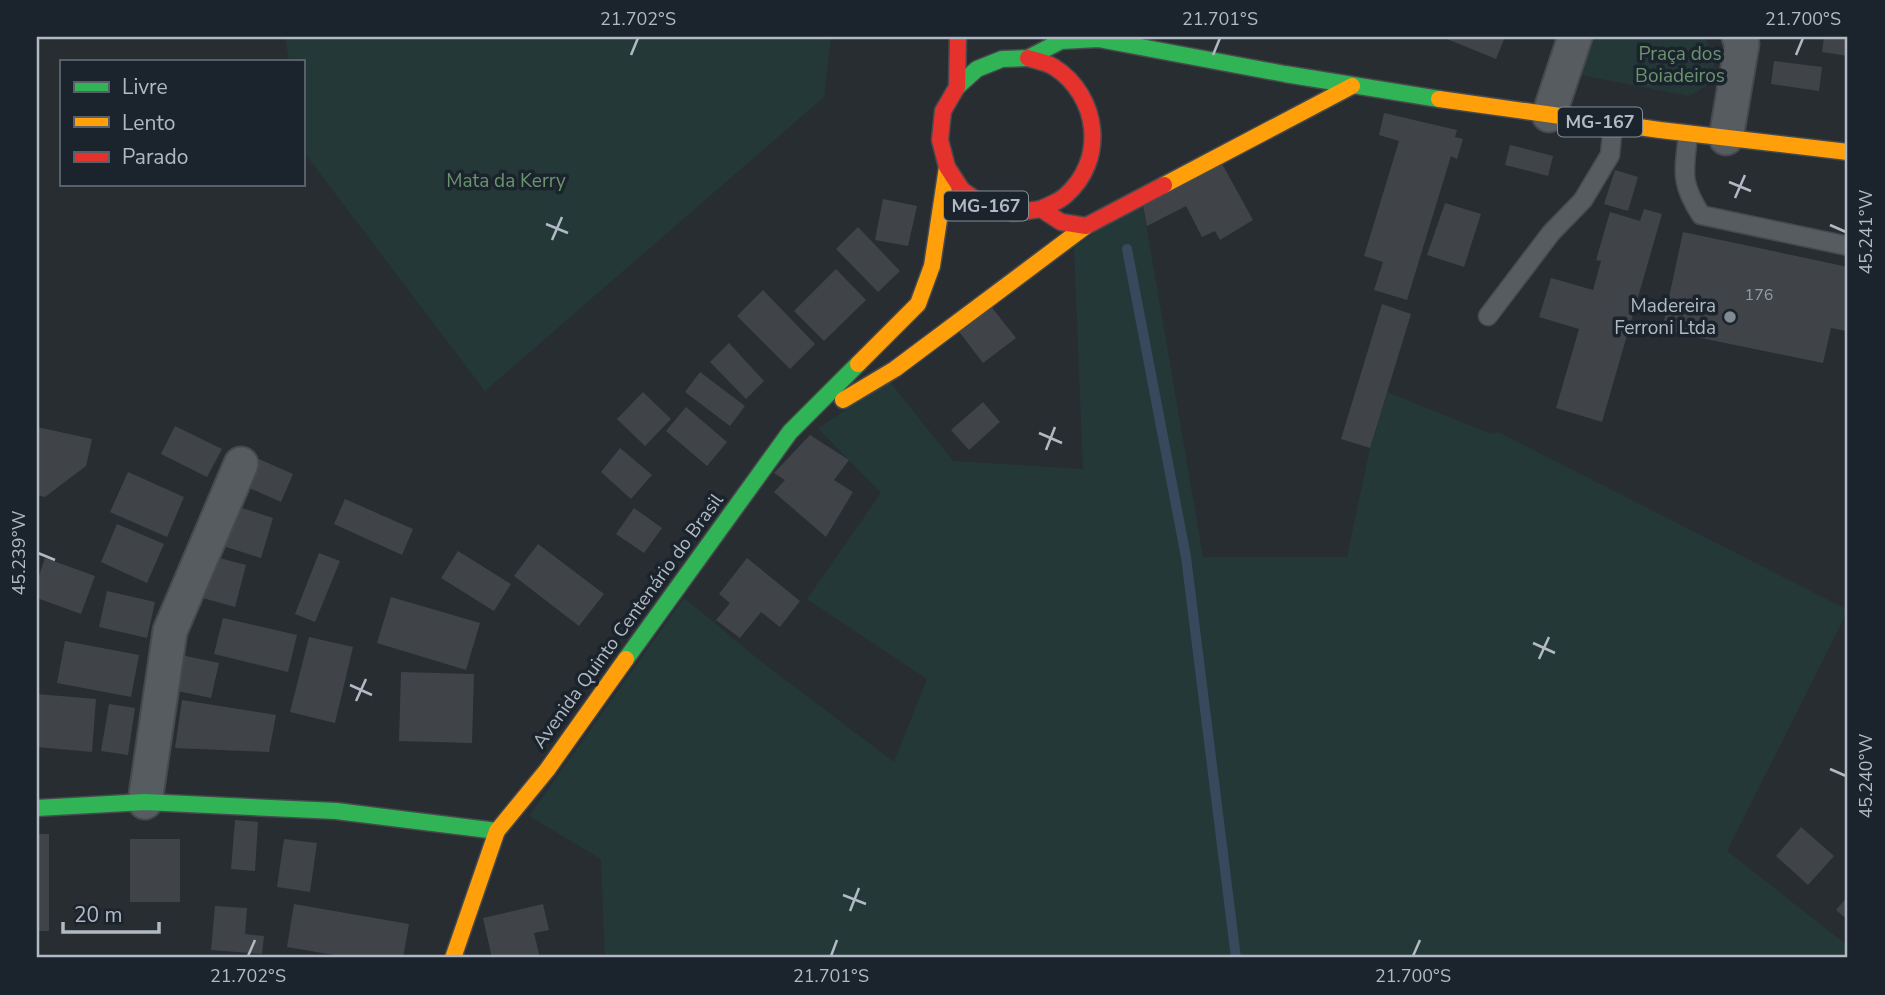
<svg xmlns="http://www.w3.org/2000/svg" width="1885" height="995" font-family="'Nunito Sans',sans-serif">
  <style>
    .green { fill: #253838 }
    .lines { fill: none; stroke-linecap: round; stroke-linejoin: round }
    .stream { stroke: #37495c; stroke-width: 10 }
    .building { fill: #404449 }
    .lane-casing { stroke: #46494d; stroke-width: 21 }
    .street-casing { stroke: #46494d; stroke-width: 37 }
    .fast-casing { stroke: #46494d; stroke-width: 19 }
    .slow-casing { stroke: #46494d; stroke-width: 19 }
    .jam-casing { stroke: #46494d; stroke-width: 19 }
    .lane { stroke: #575c61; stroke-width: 18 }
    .street { stroke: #575c61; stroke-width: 33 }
    .fast { stroke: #30b455; stroke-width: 16 }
    .slow { stroke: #ff9f0a; stroke-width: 16 }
    .jam { stroke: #e5322d; stroke-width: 16 }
    .ticks { fill: none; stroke: #b1bac4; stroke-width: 2.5 }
    .poi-dot { fill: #818991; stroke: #1b242c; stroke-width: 2.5 }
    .labels { text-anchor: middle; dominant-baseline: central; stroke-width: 7; stroke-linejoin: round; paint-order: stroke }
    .number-label { font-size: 16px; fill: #959ca5 }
    .shield { fill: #1b242c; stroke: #848d96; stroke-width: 2 }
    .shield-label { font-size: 18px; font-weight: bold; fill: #b1bac4 }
    .park-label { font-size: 19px; fill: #6a936f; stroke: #1b242c }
    .poi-label { font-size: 19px; fill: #b1bac4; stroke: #1b242c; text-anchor: end }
    .street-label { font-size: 19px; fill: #b1bac4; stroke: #1b242c }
    .neatline { fill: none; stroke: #b1bac4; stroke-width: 2.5 }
    .ticks-label { font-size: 18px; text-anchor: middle; fill: #b1bac4 }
  </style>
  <rect width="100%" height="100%" fill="#282d32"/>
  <path class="green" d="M285,37H831L824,97L485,391L303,151V61H289Z
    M1586,37H1705L1715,62L1705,87L1689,96L1570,73Z
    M1142,200L1203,557H1347L1370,448L1387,392L1491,434L1498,432L1848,610L1727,851L1848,946V958H605L601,859L529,816L684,598L768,667L894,762L927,679L807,599L881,493L818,428L890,382L953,461L1083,469L1074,247Z"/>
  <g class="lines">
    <path class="stream" d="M1127,249L1186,557L1236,958"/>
  </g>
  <path class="building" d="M1442,37H1505L1496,59Z
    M1824,37H1848V56L1822,52Z
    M1774,61L1822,67L1819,91L1771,84Z
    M1639,76L1654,78L1652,86L1637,82Z
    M1384,113L1457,130L1455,137L1463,139L1457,159L1451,156L1407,300L1374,290L1383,262L1364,256L1399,141L1379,135Z
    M1510,145L1553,156L1548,176L1505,165Z
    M1220,160L1253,220L1220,240L1215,231L1202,237L1186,206L1147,226L1142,200Z
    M1615,170L1638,177L1628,211L1604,204Z
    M883,199L917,206L908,246L875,240Z
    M1445,203L1481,214L1464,267L1427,255Z
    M1644,209L1662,214L1602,422L1556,408L1579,329L1539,317L1551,278L1593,290L1601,261L1596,260L1610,212L1640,221Z
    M858,227L900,271L878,292L836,249Z
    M1683,232L1848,267L1846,331L1831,328L1823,363L1662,330Z
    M836,269L866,300L824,341L794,311Z
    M763,290L815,344L790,369L737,316Z
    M989,304L1016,338L983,363L957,329Z
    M1382,304L1411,314L1370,448L1341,439Z
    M729,343L764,381L746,399L710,362Z
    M700,372L745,406L730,426L685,392Z
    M643,392L671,419L645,446L617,419Z
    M983,402L1000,422L969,450L951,430Z
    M686,407L727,442L707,466L666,431Z
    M175,426L222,449L207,477L161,454Z
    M37,427L92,439L86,466L45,497L37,495Z
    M810,435L849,460L834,480L853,492L826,537L774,492L785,480L774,473Z
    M620,448L652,475L631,499L601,472Z
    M259,459L293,474L281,502L247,487Z
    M128,472L184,497L167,537L110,512Z
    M345,499L413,529L402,555L334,524Z
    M233,505L273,518L261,558L220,545Z
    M634,508L662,528L644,553L616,534Z
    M117,524L164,544L147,583L101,562Z
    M538,544L604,594L579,626L514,576Z
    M458,551L511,584L494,611L441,578Z
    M319,553L340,561L315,622L295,614Z
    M212,556L246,565L235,607L192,595Z
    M45,558L95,576L81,614L37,598V582Z
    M747,558L800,601L780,627L761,612L740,638L716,620L730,603L719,594Z
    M107,591L155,602L147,638L99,627Z
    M391,597L480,623L466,670L377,643Z
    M223,618L297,635L288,672L214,654Z
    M309,637L353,647L335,723L290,712Z
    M65,641L139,655L131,697L57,683Z
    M176,654L219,663L211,698L168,689Z
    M401,672L474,674L472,743L399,741Z
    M37,694L96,699L92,752L37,747Z
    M182,700L276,715L269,752L175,748Z
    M109,704L135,708L128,755L101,751Z
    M235,820L258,822L255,871L231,869Z
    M1801,827L1834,856L1808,885L1776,856Z
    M37,834H49V931H37Z
    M130,839H180V902H130Z
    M284,839L317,843L310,892L277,887Z
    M1848,896V920L1836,910Z
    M294,904L409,924L403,958H352L287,947Z
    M543,904L549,930L534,933L540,958H492L483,918Z
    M215,906L247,908L245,934L264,936L262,954L211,950Z"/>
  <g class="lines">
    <g class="lane-casing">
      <path id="lane" d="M1688,135C1684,173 1680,182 1701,215L1848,246
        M1488,316L1551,233L1583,200L1610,155L1613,124"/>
    </g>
    <g class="street-casing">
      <path id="street" d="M1549,115L1575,37
        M1726,138L1742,44L1739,37
        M145,802L170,631L241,464"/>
    </g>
    <g class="fast-casing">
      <path id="fast" d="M957,87L977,69L1002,59L1028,58L1061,41L1098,39L1285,74L1439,99
        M626,659L790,432L858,364
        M37,808L145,802L336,811L497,831"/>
    </g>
    <g class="slow-casing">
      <path id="slow" d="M1439,99L1660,130L1848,152
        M1164,185L1352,86
        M858,364L918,304L932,266L947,167
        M843,400L895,369L1086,226
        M453,958L497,831L547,770L626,659"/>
    </g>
    <g class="jam-casing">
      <path id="jam" d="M958,37L957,87L943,111L940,140L947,167L962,190L985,206L1013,213L1041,209L1061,222L1086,226L1164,185
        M1028,58C1037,61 1046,62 1054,67C1099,96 1107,160 1065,196C1058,202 1049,205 1041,209"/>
    </g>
    <use href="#lane" class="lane"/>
    <use href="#street" class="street"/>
    <use href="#fast" class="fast"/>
    <use href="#slow" class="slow"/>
    <use href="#jam" class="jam"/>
  </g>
  <path class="ticks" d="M631,55L638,38M1213,55L1220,38M1796,55L1803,38M1729,182L1751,191M1735,198L1745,175M546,224L568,233M1830,225L1846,232M552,240L562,217M1039,433L1062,443M1046,450L1055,427M38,553L55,560M1533,643L1555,653M1539,659L1549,637M350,685L372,695M356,701L366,679M1830,769L1846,776M843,895L866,904M850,911L859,888M248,956L255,940M831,956L837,940M1413,956L1420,940"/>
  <circle class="poi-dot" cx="1730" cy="317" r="7"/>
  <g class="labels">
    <g class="number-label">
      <text x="1759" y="295">176</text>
    </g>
    <g class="shield">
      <rect x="1558" y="107.5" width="84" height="29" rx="5"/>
      <rect x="944" y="191.5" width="84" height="29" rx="5"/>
    </g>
    <g class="shield-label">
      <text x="1600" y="122">MG-167</text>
      <text x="986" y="206">MG-167</text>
    </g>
    <g class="park-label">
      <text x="1680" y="54">Praça dos<tspan x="1680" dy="22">Boiadeiros</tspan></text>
      <text x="506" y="181">Mata da Kerry</text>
    </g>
    <g class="poi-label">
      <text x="1716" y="306">Madereira<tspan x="1716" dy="22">Ferroni Ltda</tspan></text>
    </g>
    <g class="street-label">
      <text transform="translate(628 621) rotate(-54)">Avenida Quinto Centenário do Brasil</text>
    </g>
  </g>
  <rect width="1885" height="995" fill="none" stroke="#1b242c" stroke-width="77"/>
  <rect x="60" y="60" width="245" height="126" fill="#1b242c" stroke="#576069" stroke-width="2"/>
  <rect x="74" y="82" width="35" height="10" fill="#30b455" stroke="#576069" stroke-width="2"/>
  <text x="122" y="94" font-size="21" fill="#b1bac4">Livre</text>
  <rect x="74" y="117" width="35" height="10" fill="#ff9f0a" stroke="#576069" stroke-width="2"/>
  <text x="122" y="130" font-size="21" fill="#b1bac4">Lento</text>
  <rect x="74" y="152" width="35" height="10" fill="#e5322d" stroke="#576069" stroke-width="2"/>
  <text x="122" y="164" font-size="21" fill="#b1bac4">Parado</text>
  <path d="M63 922v10h96v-10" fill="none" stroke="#b1bac4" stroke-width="3.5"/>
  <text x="74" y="922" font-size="21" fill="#b1bac4" stroke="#1b242c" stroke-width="5" paint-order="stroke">20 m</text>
  <rect x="38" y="38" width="1808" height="918" class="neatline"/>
  <g class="ticks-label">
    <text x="638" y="25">21.702°S</text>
    <text x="1220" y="25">21.701°S</text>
    <text x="1803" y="25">21.700°S</text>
    <text transform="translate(1866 232) rotate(-90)" y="6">45.241°W</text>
    <text transform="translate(19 553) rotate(-90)" y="6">45.239°W</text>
    <text transform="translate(1866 776) rotate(-90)" y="6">45.240°W</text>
    <text x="248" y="982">21.702°S</text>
    <text x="831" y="982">21.701°S</text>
    <text x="1413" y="982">21.700°S</text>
  </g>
</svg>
